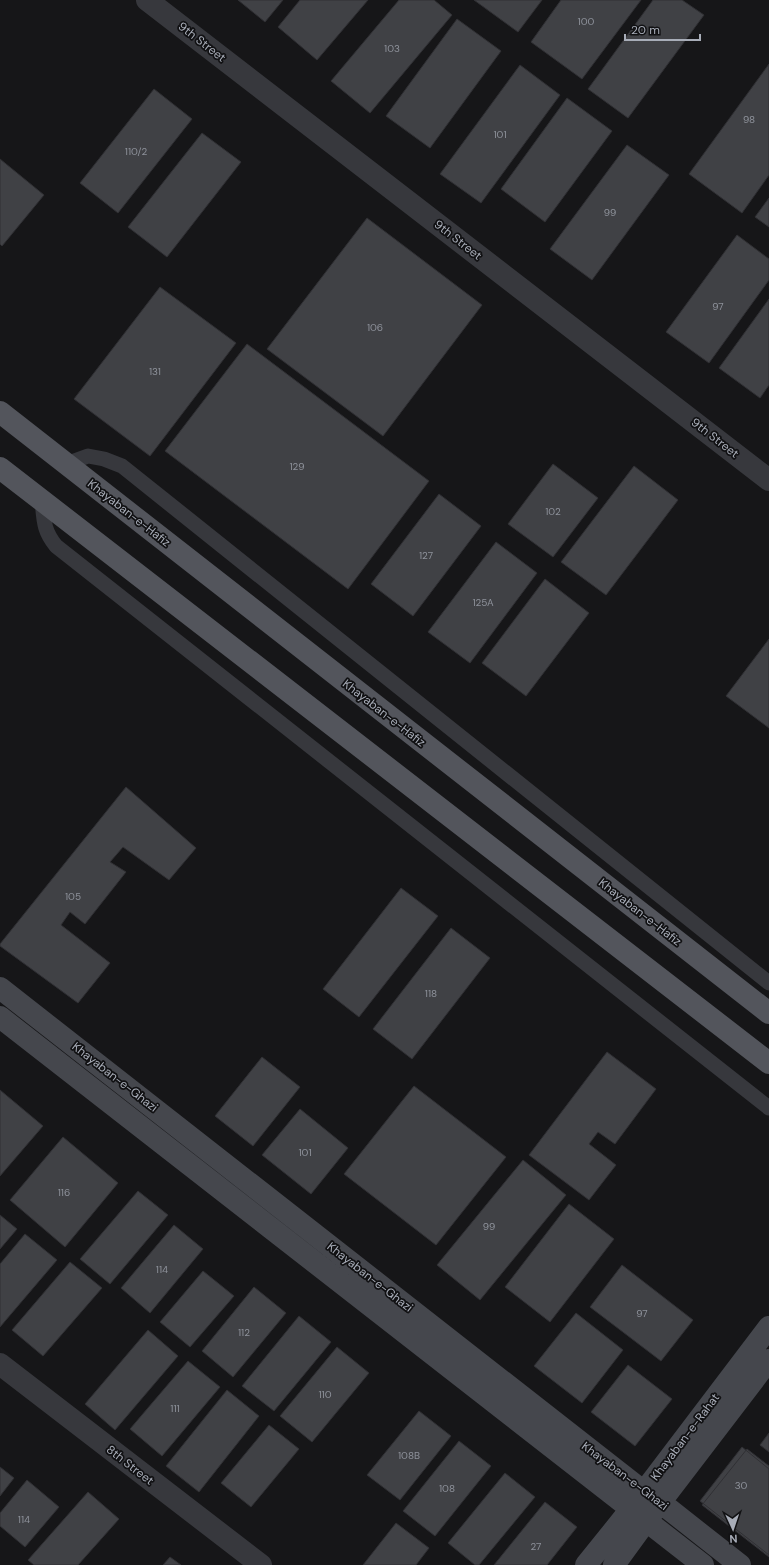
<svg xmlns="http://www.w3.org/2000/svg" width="769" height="1565" font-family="'DM Sans',sans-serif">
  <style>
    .building { fill: #404145; stroke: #303034 }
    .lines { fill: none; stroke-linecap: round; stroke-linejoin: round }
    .lane { stroke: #37383d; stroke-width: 15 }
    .street { stroke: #37383d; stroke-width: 22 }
    .secondary { stroke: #45474d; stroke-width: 22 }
    .primary { stroke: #53555c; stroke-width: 22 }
    .labels { text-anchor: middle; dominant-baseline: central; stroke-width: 3.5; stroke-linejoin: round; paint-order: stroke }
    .number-label { font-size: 10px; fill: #8e929b }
    .street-label { font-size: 12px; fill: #a8adb8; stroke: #111113 }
  </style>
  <rect width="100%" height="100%" fill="#161618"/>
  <path class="building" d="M238,0H283L265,22Z
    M300,0H368L317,60L278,27Z
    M399,0H434L452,15L370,113L331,81Z
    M474,0H542L518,32Z
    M561,0H641L582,79L531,42Z
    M653,0H682L704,15L628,118L588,89Z
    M457,19L501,51L430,148L386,116Z
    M769,64V175L742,213L689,174Z
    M520,65L560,95L481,203L440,174Z
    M154,89L192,119L118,213L80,183Z
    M567,98L612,131L545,222L501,189Z
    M202,133L241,162L167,257L128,227Z
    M627,145L669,175L592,280L550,249Z
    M0,159L44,195L2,246L0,244Z
    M769,198V227L755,217Z
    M367,218L482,305L383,436L267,349Z
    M737,235L769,259V280L709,363L666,332Z
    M160,287L236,343L150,456L74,399Z
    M769,299V385L760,398L719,368Z
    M247,344L429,481L348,589L165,451Z
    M553,464L598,498L553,557L508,524Z
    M634,466L678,500L606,595L561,562Z
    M439,494L481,526L413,616L371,584Z
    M496,542L537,573L470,663L428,632Z
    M545,579L589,613L526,696L482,663Z
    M769,639V728L726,696Z
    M126,787L196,848L169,880L123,847L110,862L126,872L85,924L70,912L61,925L110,963L78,1003L0,946V944Z
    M401,888L438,916L359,1017L323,989Z
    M451,928L490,958L412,1059L373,1029Z
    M607,1052L656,1089L615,1144L598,1132L589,1144L616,1165L589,1200L529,1155Z
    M262,1057L300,1087L253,1146L215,1116Z
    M414,1086L506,1157L436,1245L344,1174Z
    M0,1090L43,1126L0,1176Z
    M300,1109L348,1148L311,1194L262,1155Z
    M63,1137L118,1183L65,1247L10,1200Z
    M523,1160L566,1195L480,1300L437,1265Z
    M138,1191L168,1215L110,1284L80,1259Z
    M569,1204L614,1239L550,1322L505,1287Z
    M0,1215L17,1229L0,1249Z
    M174,1225L203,1249L150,1313L121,1288Z
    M25,1234L57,1260L0,1327V1264Z
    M70,1262L102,1288L43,1356L12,1330Z
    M622,1265L693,1320L661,1361L590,1307Z
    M203,1271L234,1296L190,1347L160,1322Z
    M254,1287L286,1313L233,1377L202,1351Z
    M576,1313L623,1350L582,1403L534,1366Z
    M299,1316L331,1342L274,1411L242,1386Z
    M148,1330L178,1356L115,1430L85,1404Z
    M337,1347L369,1373L312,1442L280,1416Z
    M188,1361L220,1387L162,1456L130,1429Z
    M628,1365L672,1399L635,1446L591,1412Z
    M227,1390L259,1416L199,1492L166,1466Z
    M419,1411L451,1436L400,1500L367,1475Z
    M269,1425L299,1449L251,1507L221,1483Z
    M769,1433V1452L760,1445Z
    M459,1441L491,1466L435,1536L403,1511Z
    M742,1447L769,1469V1555L700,1501Z
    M747,1449L769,1466V1557L702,1505Z
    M0,1467L14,1478L0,1496Z
    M505,1473L535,1497L479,1565H475L448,1543Z
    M27,1480L59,1507L25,1547L0,1526V1513Z
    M88,1492L119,1519L78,1565H34L28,1560Z
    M545,1502L577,1527L547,1565H494Z
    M396,1523L429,1548L416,1565H363Z
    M170,1557L181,1565H163Z"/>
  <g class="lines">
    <path class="lane" d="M66,464L88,456L104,459L122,466L769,983
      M42,500C44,520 43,530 56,546L769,1108"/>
    <path class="street" d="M147,0L769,480
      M0,1364L261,1565"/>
    <path class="secondary" d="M0,988L644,1492L660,1502L740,1565
      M0,1017L703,1565
      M586,1565L631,1509L769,1327
      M614,1565L646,1521L769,1360"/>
    <path class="primary" d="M0,412L769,1013
      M0,468L769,1063"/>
  </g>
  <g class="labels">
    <g class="number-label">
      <text x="586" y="21">100</text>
      <text x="392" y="48">103</text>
      <text x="749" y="119">98</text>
      <text x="500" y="134">101</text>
      <text x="136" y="151">110/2</text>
      <text x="610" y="212">99</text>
      <text x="718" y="306">97</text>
      <text x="375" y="327">106</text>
      <text x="155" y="371">131</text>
      <text x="297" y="466">129</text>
      <text x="553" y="511">102</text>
      <text x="426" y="555">127</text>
      <text x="483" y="602">125A</text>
      <text x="73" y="896">105</text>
      <text x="431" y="993">118</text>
      <text x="305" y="1152">101</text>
      <text x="64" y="1192">116</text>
      <text x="489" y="1226">99</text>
      <text x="162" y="1269">114</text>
      <text x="642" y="1313">97</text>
      <text x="244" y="1332">112</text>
      <text x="325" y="1394">110</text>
      <text x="175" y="1408">111</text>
      <text x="409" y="1455">108B</text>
      <text x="741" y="1485">30</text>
      <text x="447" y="1488">108</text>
      <text x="24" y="1519">114</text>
      <text x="536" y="1546">27</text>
    </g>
    <g class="street-label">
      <text transform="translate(202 42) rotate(38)">9th Street</text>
      <text transform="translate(458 240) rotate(38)">9th Street</text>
      <text transform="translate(715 438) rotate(38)">9th Street</text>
      <text transform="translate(129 513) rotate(38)">Khayaban-e-Hafiz</text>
      <text transform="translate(384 713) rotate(38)">Khayaban-e-Hafiz</text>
      <text transform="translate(640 912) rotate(38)">Khayaban-e-Hafiz</text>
      <text transform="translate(115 1077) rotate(38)">Khayaban-e-Ghazi</text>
      <text transform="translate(370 1277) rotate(38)">Khayaban-e-Ghazi</text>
      <text transform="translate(685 1437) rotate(-53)">Khayaban-e-Rahat</text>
      <text transform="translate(130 1465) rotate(38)">8th Street</text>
      <text transform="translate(625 1476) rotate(37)">Khayaban-e-Ghazi</text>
    </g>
  </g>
  <g transform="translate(733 1529) rotate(177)" stroke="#111113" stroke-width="3" paint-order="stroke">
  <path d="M0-3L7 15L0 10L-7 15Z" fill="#a8adb8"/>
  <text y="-6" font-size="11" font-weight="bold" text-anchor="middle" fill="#a8adb8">N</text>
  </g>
  <path d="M625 34v6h75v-6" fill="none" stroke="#a8adb8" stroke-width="2"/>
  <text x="631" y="34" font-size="12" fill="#a8adb8" stroke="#111113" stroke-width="3" paint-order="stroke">20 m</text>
</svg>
